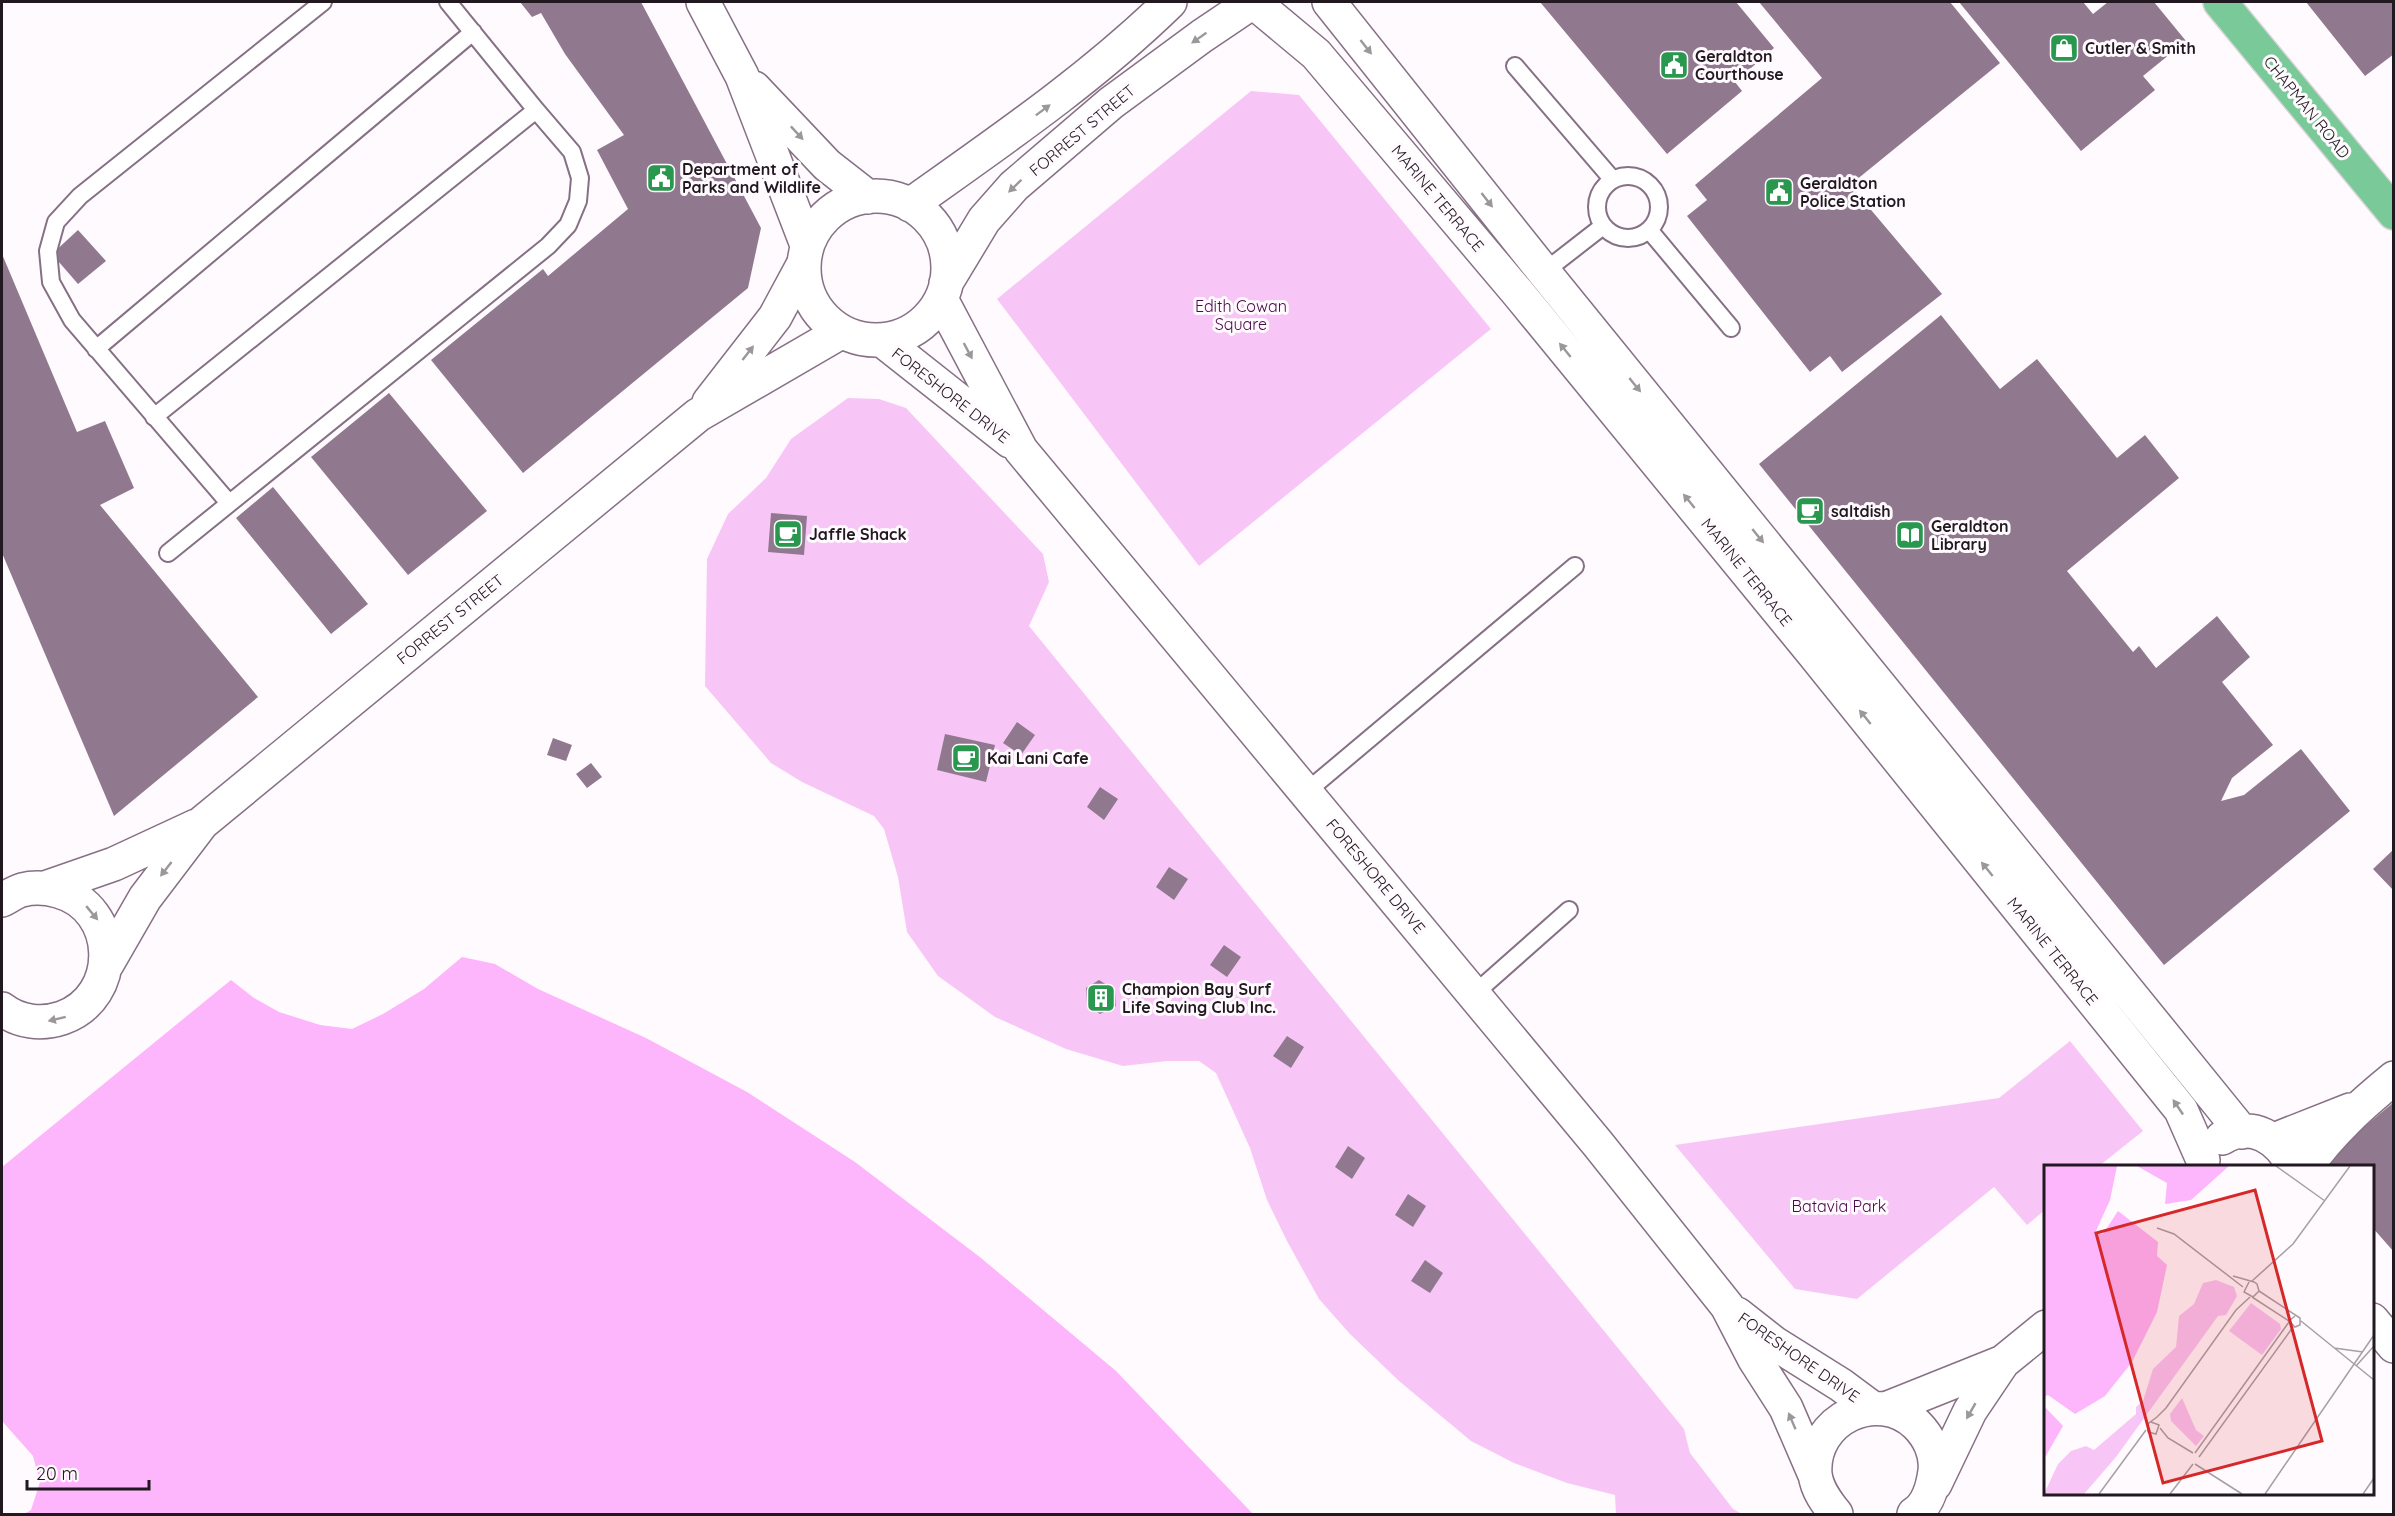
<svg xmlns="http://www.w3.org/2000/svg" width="2395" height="1516" font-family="Quicksand,sans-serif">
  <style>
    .green { fill: #f8c6f6 }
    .water { fill: #fdb5fb }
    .building { fill: #90798f }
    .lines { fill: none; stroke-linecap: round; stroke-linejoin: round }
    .lane-casing { stroke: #867085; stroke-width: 20 }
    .street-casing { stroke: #867085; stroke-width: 36 }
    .secondary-casing { stroke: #867085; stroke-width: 36 }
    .primary-casing { stroke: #d7d5d7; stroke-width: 36 }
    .lane { stroke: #fff; stroke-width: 16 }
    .street { stroke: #fff; stroke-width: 33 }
    .secondary { stroke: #fff; stroke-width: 33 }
    .primary { stroke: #7ac998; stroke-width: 33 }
    .oneway { fill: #9b979b }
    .labels { text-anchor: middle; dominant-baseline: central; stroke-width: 6; stroke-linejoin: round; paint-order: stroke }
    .poi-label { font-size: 16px; font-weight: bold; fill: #211820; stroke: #fffafe; text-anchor: start }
    .street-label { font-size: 16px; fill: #211820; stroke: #fffafe }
    .park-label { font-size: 16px; fill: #470748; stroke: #fffafe }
    .inset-road { fill: none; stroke: #a6a0a5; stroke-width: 1.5 }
    .view { fill: #d62828; fill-opacity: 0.15; stroke: #d62828; stroke-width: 3 }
    .inset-edge { fill: none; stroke: #211820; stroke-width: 3 }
  </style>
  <rect width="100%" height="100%" fill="#fffafe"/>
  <path class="green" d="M1251,91L1299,95L1491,329L1199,566L997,299Z
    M848,398L879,399L906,408L1043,554L1049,582L1029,626L1684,1429L1690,1453L1733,1509L1742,1514H1616L1615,1495L1567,1483L1514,1463L1471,1441L1399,1381L1350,1334L1319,1299L1287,1241L1267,1200L1250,1148L1216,1073L1199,1061H1167L1123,1066L1066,1049L995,1017L938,976L907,932L898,877L884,829L874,816L802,782L771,763L705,686L707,559L728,514L766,478L791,439Z
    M2070,1041L2143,1131L2099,1166H2046L2045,1210L2027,1225L1994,1187L1857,1299L1795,1289L1675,1145L1999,1098Z"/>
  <path class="water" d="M462,957L495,964L538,989L646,1038L747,1092L855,1162L981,1258L1116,1371L1253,1514H24L31,1510L40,1482L33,1456L2,1421V1167L231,980L254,998L279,1012L320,1025L352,1029L383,1014L424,989Z"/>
  <path class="building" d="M520,2H641L761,228L748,288L523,473L431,360L543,269L548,276L628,209L597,150L624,135L565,54L541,13L532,17Z
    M1540,2H1736L1774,48L1735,82L1742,91L1667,154Z
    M1759,2H1950L2000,63L1850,185L1942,294L1842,372L1830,356L1810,372L1687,216L1707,200L1695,185L1822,78Z
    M1959,2H2083L2093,14L2108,2H2154L2186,41L2143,76L2155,90L2081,151Z
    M2306,2H2394V54L2365,76Z
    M78,230L106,261L78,284L52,254Z
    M2,254L77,432L105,421L134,488L100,505L258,697L114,816L2,553Z
    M1941,315L2000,389L2037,359L2117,458L2145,435L2179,478L2067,571L2133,652L2139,646L2156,668L2217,616L2250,657L2222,682L2273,745L2232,778L2221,801L2244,795L2301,749L2350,811L2164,965L1759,464Z
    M389,393L487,511L408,575L311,457Z
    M273,487L368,604L331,634L236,518Z
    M771,513L807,516L804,555L768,552Z
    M1017,722L1035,735L1021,755L1003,743Z
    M945,734L995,745L986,782L937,770Z
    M553,738L572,745L566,761L547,755Z
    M591,763L602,777L587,788L576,774Z
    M1100,787L1118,799L1104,820L1087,807Z
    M2394,849V891L2373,869Z
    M1169,867L1188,879L1174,900L1156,887Z
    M1224,945L1241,957L1227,977L1210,965Z
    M1099,980L1115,990L1116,1006L1100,1014L1087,1005L1086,988Z
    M1287,1036L1304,1047L1291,1068L1273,1056Z
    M2394,1102V1252L2372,1227V1166H2322L2320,1164Z
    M1348,1146L1365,1158L1352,1179L1335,1167Z
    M1408,1194L1426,1206L1413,1227L1395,1215Z
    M1425,1260L1443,1273L1430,1293L1411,1281Z"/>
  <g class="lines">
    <g class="lane-casing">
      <path id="lane" d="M1515,66L1613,180
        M1597 207a31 31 0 1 1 62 0a31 31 0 1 1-62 0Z
        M1650,231L1731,328
        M1540,275L1603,226
        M96,349L473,32
        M154,417L536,110
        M229,503L72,320L51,282L48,251L56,222L80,196L323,2
        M168,553L548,246L568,225L578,201L580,178L572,152L536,110L448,2
        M1306,792L1575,566
        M1473,995L1569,910"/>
    </g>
    <g class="street-casing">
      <path id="street" d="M709,402L775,317L803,265
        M45,888L114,864L196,826
        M2,900C8,897 15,892 22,890C34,887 47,888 58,891C120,908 122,997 62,1018C41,1025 19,1022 2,1009
        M107,964L145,898L202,823L698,415L841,332"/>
    </g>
    <g class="secondary-casing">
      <path id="secondary" d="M703,2L742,76L807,245
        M1329,2L1544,272L2242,1132
        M1262,9L1316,54L1518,293L1813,653L2181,1110L2203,1160
        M754,88L827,165L868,197
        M804 268a72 72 0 1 1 144 0a72 72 0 1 1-144 0Z
        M910,205C1000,141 1091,79 1170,2
        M946,283L984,220L1014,186L1111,103L1202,36L1248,5
        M941,299L1021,450L1598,1144L1727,1306L1754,1358L1786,1408L1815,1475
        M882,340L1010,441
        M2222,1138C2252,1119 2280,1140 2293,1166
        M2274,1140L2350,1110
        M2307,1166C2331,1132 2361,1105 2394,1078
        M1737,1314L1774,1343L1841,1385L1872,1408
        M2372,1320L2394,1346
        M1888,1408L2003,1362
        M1935,1484L1970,1411L2003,1362L2046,1327
        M1836,1514C1827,1503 1817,1490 1815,1474C1811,1419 1878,1387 1917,1425C1929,1437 1937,1454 1935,1471C1933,1486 1928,1505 1914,1514"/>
    </g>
    <g class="primary-casing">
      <path id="primary" d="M2220,2L2394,213"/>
    </g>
    <use href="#lane" class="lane"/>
    <use href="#street" class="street"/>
    <use href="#secondary" class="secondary"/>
    <use href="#primary" class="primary"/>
  </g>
  <defs><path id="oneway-solid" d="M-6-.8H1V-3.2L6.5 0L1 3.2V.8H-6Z" transform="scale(1.5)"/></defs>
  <g class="oneway">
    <use href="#oneway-solid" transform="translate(1199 38) rotate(145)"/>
    <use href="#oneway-solid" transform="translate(1366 47) rotate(52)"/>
    <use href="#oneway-solid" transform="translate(1043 110) rotate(-37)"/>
    <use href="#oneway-solid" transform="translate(797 133) rotate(47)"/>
    <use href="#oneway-solid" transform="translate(1015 186) rotate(136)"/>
    <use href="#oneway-solid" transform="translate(1487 200) rotate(52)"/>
    <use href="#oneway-solid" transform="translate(1565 350) rotate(-129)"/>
    <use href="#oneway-solid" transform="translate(968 351) rotate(62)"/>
    <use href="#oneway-solid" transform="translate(748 353) rotate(-52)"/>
    <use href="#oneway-solid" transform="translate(1635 385) rotate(51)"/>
    <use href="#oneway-solid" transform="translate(1689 501) rotate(-129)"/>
    <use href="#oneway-solid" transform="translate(1758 536) rotate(51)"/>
    <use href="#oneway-solid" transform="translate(1865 717) rotate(-129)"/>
    <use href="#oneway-solid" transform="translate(166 869) rotate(128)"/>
    <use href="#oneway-solid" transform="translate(1987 869) rotate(-129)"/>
    <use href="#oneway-solid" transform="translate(92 913) rotate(50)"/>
    <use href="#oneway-solid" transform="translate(57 1019) rotate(166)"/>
    <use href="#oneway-solid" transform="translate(2178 1107) rotate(-124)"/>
    <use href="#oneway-solid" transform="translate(1971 1411) rotate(120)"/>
    <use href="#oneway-solid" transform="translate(1792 1421) rotate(-113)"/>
  </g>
  <defs>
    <g id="shop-square" transform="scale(1.5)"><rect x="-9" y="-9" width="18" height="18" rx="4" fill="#2a974f" stroke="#fffafe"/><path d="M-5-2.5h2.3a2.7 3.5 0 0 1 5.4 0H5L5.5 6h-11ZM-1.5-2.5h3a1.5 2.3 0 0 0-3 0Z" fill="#fff"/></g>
    <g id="civic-square" transform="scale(1.5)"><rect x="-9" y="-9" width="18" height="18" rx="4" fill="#2a974f" stroke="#fffafe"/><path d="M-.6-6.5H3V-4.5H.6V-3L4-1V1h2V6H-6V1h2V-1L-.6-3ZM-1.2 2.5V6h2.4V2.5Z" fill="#fff"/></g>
    <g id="cafe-square" transform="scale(1.5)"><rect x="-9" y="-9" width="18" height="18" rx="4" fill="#2a974f" stroke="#fffafe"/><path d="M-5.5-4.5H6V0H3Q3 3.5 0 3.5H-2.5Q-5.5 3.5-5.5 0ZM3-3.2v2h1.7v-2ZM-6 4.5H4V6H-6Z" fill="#fff"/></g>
    <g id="library-square" transform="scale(1.5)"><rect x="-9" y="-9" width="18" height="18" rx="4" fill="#2a974f" stroke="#fffafe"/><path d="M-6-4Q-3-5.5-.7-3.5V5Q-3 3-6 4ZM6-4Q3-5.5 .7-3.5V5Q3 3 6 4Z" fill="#fff"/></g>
    <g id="building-square" transform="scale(1.5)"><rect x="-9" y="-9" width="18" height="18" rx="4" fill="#2a974f" stroke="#fffafe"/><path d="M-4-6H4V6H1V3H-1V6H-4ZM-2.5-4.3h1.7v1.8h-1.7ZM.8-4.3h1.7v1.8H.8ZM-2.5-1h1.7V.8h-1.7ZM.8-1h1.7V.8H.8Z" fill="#fff"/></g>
  </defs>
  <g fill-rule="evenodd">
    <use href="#shop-square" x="2064" y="48"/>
    <use href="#civic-square" x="1674" y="65"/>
    <use href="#civic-square" x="661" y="178"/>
    <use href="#civic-square" x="1779" y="192"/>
    <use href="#cafe-square" x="1810" y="511"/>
    <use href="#cafe-square" x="788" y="534"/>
    <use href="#library-square" x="1910" y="535"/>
    <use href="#cafe-square" x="966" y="758"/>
    <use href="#building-square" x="1101" y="998"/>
  </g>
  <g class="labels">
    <g class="poi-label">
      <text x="2085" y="48">Cutler &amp; Smith</text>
      <text x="1695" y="56">Geraldton<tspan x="1695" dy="18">Courthouse</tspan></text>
      <text x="682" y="169">Department of<tspan x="682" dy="18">Parks and Wildlife</tspan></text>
      <text x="1800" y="183">Geraldton<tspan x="1800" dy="18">Police Station</tspan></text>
      <text x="1831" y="511">saltdish</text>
      <text x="1931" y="526">Geraldton<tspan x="1931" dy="18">Library</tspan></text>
      <text x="809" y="534">Jaffle Shack</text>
      <text x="987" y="758">Kai Lani Cafe</text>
      <text x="1122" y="989">Champion Bay Surf<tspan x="1122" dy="18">Life Saving Club Inc.</tspan></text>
    </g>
    <g class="street-label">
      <text transform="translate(2307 107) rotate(51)">CHAPMAN ROAD</text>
      <text transform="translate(1082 130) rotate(-40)">FORREST STREET</text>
      <text transform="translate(1438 198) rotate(50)">MARINE TERRACE</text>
      <text transform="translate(951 395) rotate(38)">FORESHORE DRIVE</text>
      <text transform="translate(1747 572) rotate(51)">MARINE TERRACE</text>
      <text transform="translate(450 619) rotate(-39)">FORREST STREET</text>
      <text transform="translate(1376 876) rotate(50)">FORESHORE DRIVE</text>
      <text transform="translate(2053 951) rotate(51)">MARINE TERRACE</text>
      <text transform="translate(1799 1357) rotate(35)">FORESHORE DRIVE</text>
    </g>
    <g class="park-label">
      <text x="1241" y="306">Edith Cowan<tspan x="1241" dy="18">Square</tspan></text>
      <text x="1839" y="1206">Batavia Park</text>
    </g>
  </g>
  <g transform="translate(2044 1165)">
    <rect width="330" height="330" fill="#fffafe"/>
    <path d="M172,115L190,122L193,131L182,150L174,151L72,292L40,329H0L14,299L27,286L42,281L50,285L92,249V242L99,236L109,204L132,182L135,151L150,139L159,118ZM207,138L236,159L237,164L218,190L185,166ZM138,233L152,265L160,271L152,281L127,256L126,249Z" fill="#f8c6f6"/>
    <path d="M0,1H73L66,35L51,68L59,69L74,46L114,77L113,91L123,100L113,147L88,197L61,231L31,249L4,230L0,232ZM93,1H185L147,35L121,39L123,18ZM0,241L19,261L0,294Z" fill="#fdb5fb"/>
    <path class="inset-road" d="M232,1L281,36M113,63L130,69L199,122M189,111L210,117L213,119L215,126L209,132L200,127L205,117M208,116L249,79L306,1M215,126L256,153V160L251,162L245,156L251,151M208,132L245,156M257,156L330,215M290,183L319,187M312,201L330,181M107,257L115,260L112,269L104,267V260L105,258L113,252L122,243L192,145L206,132M116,263L124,273L149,288M151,288L245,157M155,292L249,162M151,299L198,329M55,329L102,265M126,329L149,299M221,329L330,170M319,329L330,313"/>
    <path class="view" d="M211,25L278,276L119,318L52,68Z"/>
    <rect width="330" height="330" class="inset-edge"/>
  </g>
  <rect width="2395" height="1516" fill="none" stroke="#211820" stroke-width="6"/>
  <path d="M27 1480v9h122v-9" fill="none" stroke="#211820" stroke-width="3"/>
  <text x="36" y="1480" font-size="18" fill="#211820" stroke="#fffafe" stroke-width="4.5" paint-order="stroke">20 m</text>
</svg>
